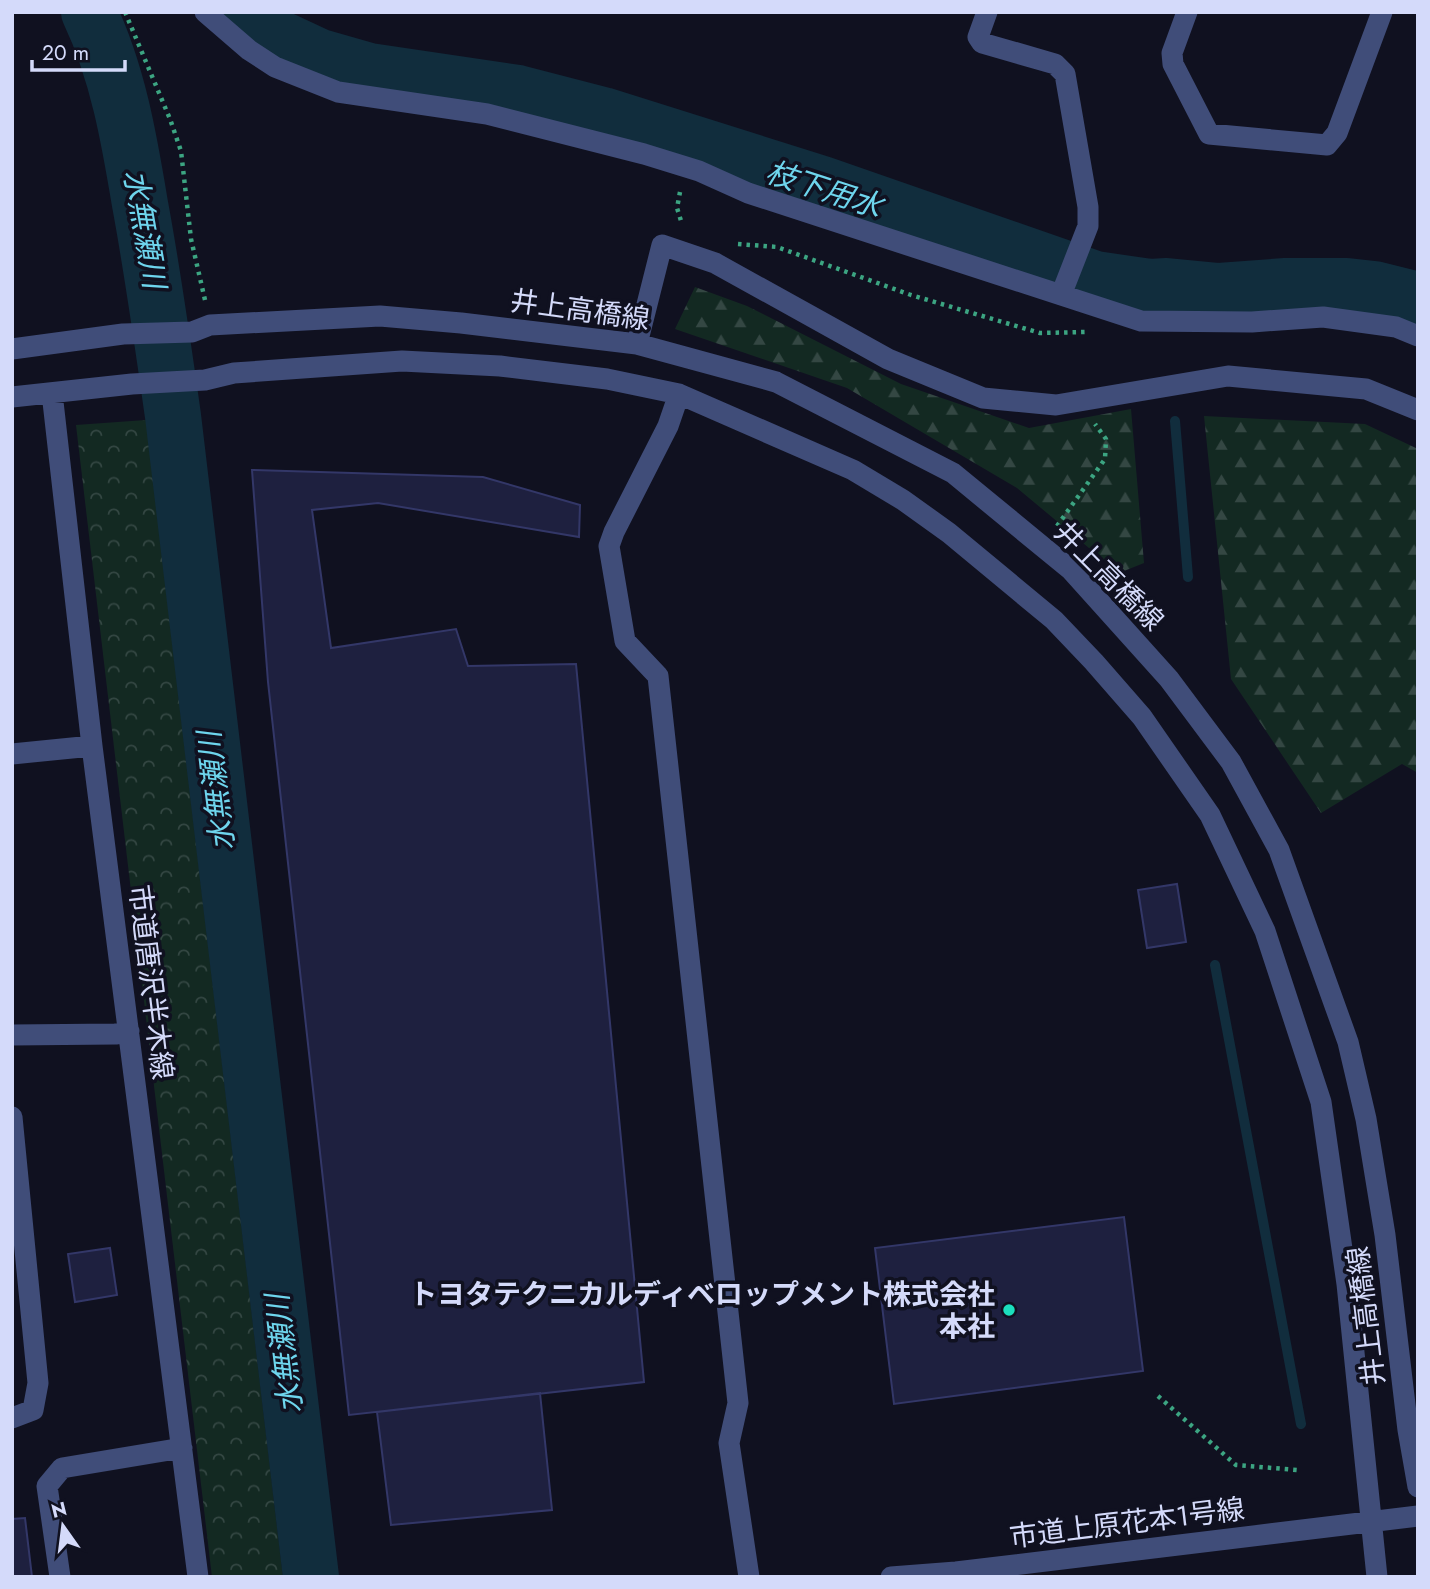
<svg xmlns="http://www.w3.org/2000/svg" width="1430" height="1589" font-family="Jost,'Noto Sans JP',sans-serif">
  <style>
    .forest { fill: url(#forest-firs) }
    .park { fill: url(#park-crowns) }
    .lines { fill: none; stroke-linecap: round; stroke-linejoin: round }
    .stream { stroke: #112d3d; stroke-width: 10 }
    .river { stroke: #112d3d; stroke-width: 56 }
    .building { fill: #1e203f; stroke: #333768; stroke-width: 2 }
    .path { stroke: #3ca582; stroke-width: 4.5; stroke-dasharray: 3.5 5; stroke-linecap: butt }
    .minor { stroke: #404d79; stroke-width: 21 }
    .poi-dot { fill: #1bdfbd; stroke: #101120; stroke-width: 2.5 }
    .labels { text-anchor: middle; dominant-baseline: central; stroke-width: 7; stroke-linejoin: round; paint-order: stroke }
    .street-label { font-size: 28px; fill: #d4dafa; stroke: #101120 }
    .poi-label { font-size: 28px; font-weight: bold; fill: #d4dafa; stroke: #101120; text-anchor: end }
    .water-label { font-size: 30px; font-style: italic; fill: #6ed5ed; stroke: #101120 }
  </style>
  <defs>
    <pattern id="forest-firs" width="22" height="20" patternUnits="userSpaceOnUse" patternTransform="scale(1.75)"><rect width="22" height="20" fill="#132922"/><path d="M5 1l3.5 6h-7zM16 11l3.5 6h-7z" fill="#344743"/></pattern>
    <pattern id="park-crowns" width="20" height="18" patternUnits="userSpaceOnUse" patternTransform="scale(1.75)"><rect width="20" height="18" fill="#132922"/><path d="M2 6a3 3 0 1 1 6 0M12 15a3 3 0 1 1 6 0" fill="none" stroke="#344743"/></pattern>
  </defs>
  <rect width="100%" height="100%" fill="#101120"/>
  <path class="forest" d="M695,287L747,306L901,384L1029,428L1131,409L1144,563L1119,573L1017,488L847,388L675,329Z
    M1204,416L1365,424L1418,449V773L1402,764L1321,813L1231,679Z"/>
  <path class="park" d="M146,420L283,1577H212L76,425Z"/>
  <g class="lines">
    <path class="stream" d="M1175,421L1188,577
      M1215,965L1301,1424"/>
    <path class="river" d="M89,12C118,73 129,138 140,204C153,274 163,345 173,416L311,1577
      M245,12L275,36L320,57L369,71L518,93L603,115L822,184L1095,279L1150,287L1167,286L1219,291L1286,286H1347L1374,289L1418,300"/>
  </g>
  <path class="building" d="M252,470L483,477L580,505L579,537L378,503L312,510L331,648L456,629L468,666L576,664L644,1382L349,1415L268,682Z
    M1177,884L1186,942L1147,948L1138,890Z
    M1124,1217L1143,1371L894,1404L875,1248Z
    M110,1248L117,1295L75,1302L68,1254Z
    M540,1393L552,1510L391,1525L377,1412Z
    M25,1518L32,1577H12V1519Z"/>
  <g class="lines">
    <path class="path" d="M125,12L170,119L181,151L191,239L205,300
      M680,192L677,208L682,224
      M738,244L777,247L911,295L1040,333L1086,332
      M1057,526L1105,459L1106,439L1095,424
      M1158,1396L1236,1465L1297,1470"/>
    <path class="minor" d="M205,12L249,50L275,67L338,92L487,114L644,154L699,171L748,193L1141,321L1252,322L1323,317L1396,327L1418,336
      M987,12L978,37L982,43L1055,64L1065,74L1088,207V226L1061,295
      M1187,12L1172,53L1173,64L1209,134L1327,145L1337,133L1382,12
      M637,344L662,245L715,263L888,359L983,398L1056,405L1228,376L1366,389L1418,410
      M12,349L123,334L192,332L210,325L380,316L461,323L637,344L776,382L953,473L1071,570L1169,679L1231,762L1279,850L1348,1042L1366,1119L1385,1235L1408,1430L1418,1487
      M52,393L92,746L198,1577
      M679,394L668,426L614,532L609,546L625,641L658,676L738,1403L729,1443L749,1577
      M12,397L132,384L205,380L234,373L402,361L500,366L607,379L679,394L853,470L903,500L949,533L1054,620L1094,662L1142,717L1210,815L1265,931L1321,1102L1347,1284L1377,1577
      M12,754L92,746
      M12,1035L116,1034L129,1031
      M12,1117L38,1383L33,1410L12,1418
      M60,1577L47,1486L62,1468L182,1448
      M891,1577L956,1572L1418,1516"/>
  </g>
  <circle class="poi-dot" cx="1009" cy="1310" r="7"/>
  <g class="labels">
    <g class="street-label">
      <text transform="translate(580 310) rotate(8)">井上高橋線</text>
      <text transform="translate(1109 576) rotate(45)">井上高橋線</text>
      <text transform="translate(151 982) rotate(83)">市道唐沢半木線</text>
      <text transform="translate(1366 1316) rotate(-97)">井上高橋線</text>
      <text transform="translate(1127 1523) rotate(-7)">市道上原花本1号線</text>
    </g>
    <g class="poi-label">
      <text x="995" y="1294">トヨタテクニカルディベロップメント株式会社<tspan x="995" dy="32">本社</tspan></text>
    </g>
    <g class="water-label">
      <text transform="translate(824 189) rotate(18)">枝下用水</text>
      <text transform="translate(145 229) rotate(80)">水無瀬川</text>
      <text transform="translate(216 791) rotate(-97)">水無瀬川</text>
      <text transform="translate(284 1354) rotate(-97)">水無瀬川</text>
    </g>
  </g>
  <rect width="1430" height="1589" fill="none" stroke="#d4dafa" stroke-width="28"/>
  <g transform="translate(63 1526) rotate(346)" stroke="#101120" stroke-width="5" paint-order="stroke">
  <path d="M0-5L12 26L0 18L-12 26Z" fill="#d4dafa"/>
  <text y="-10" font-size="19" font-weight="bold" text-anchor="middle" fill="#d4dafa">N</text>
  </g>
  <path d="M32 60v10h93v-10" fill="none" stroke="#d4dafa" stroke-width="3.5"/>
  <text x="42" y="60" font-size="21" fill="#d4dafa" stroke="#101120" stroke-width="5" paint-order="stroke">20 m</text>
</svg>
